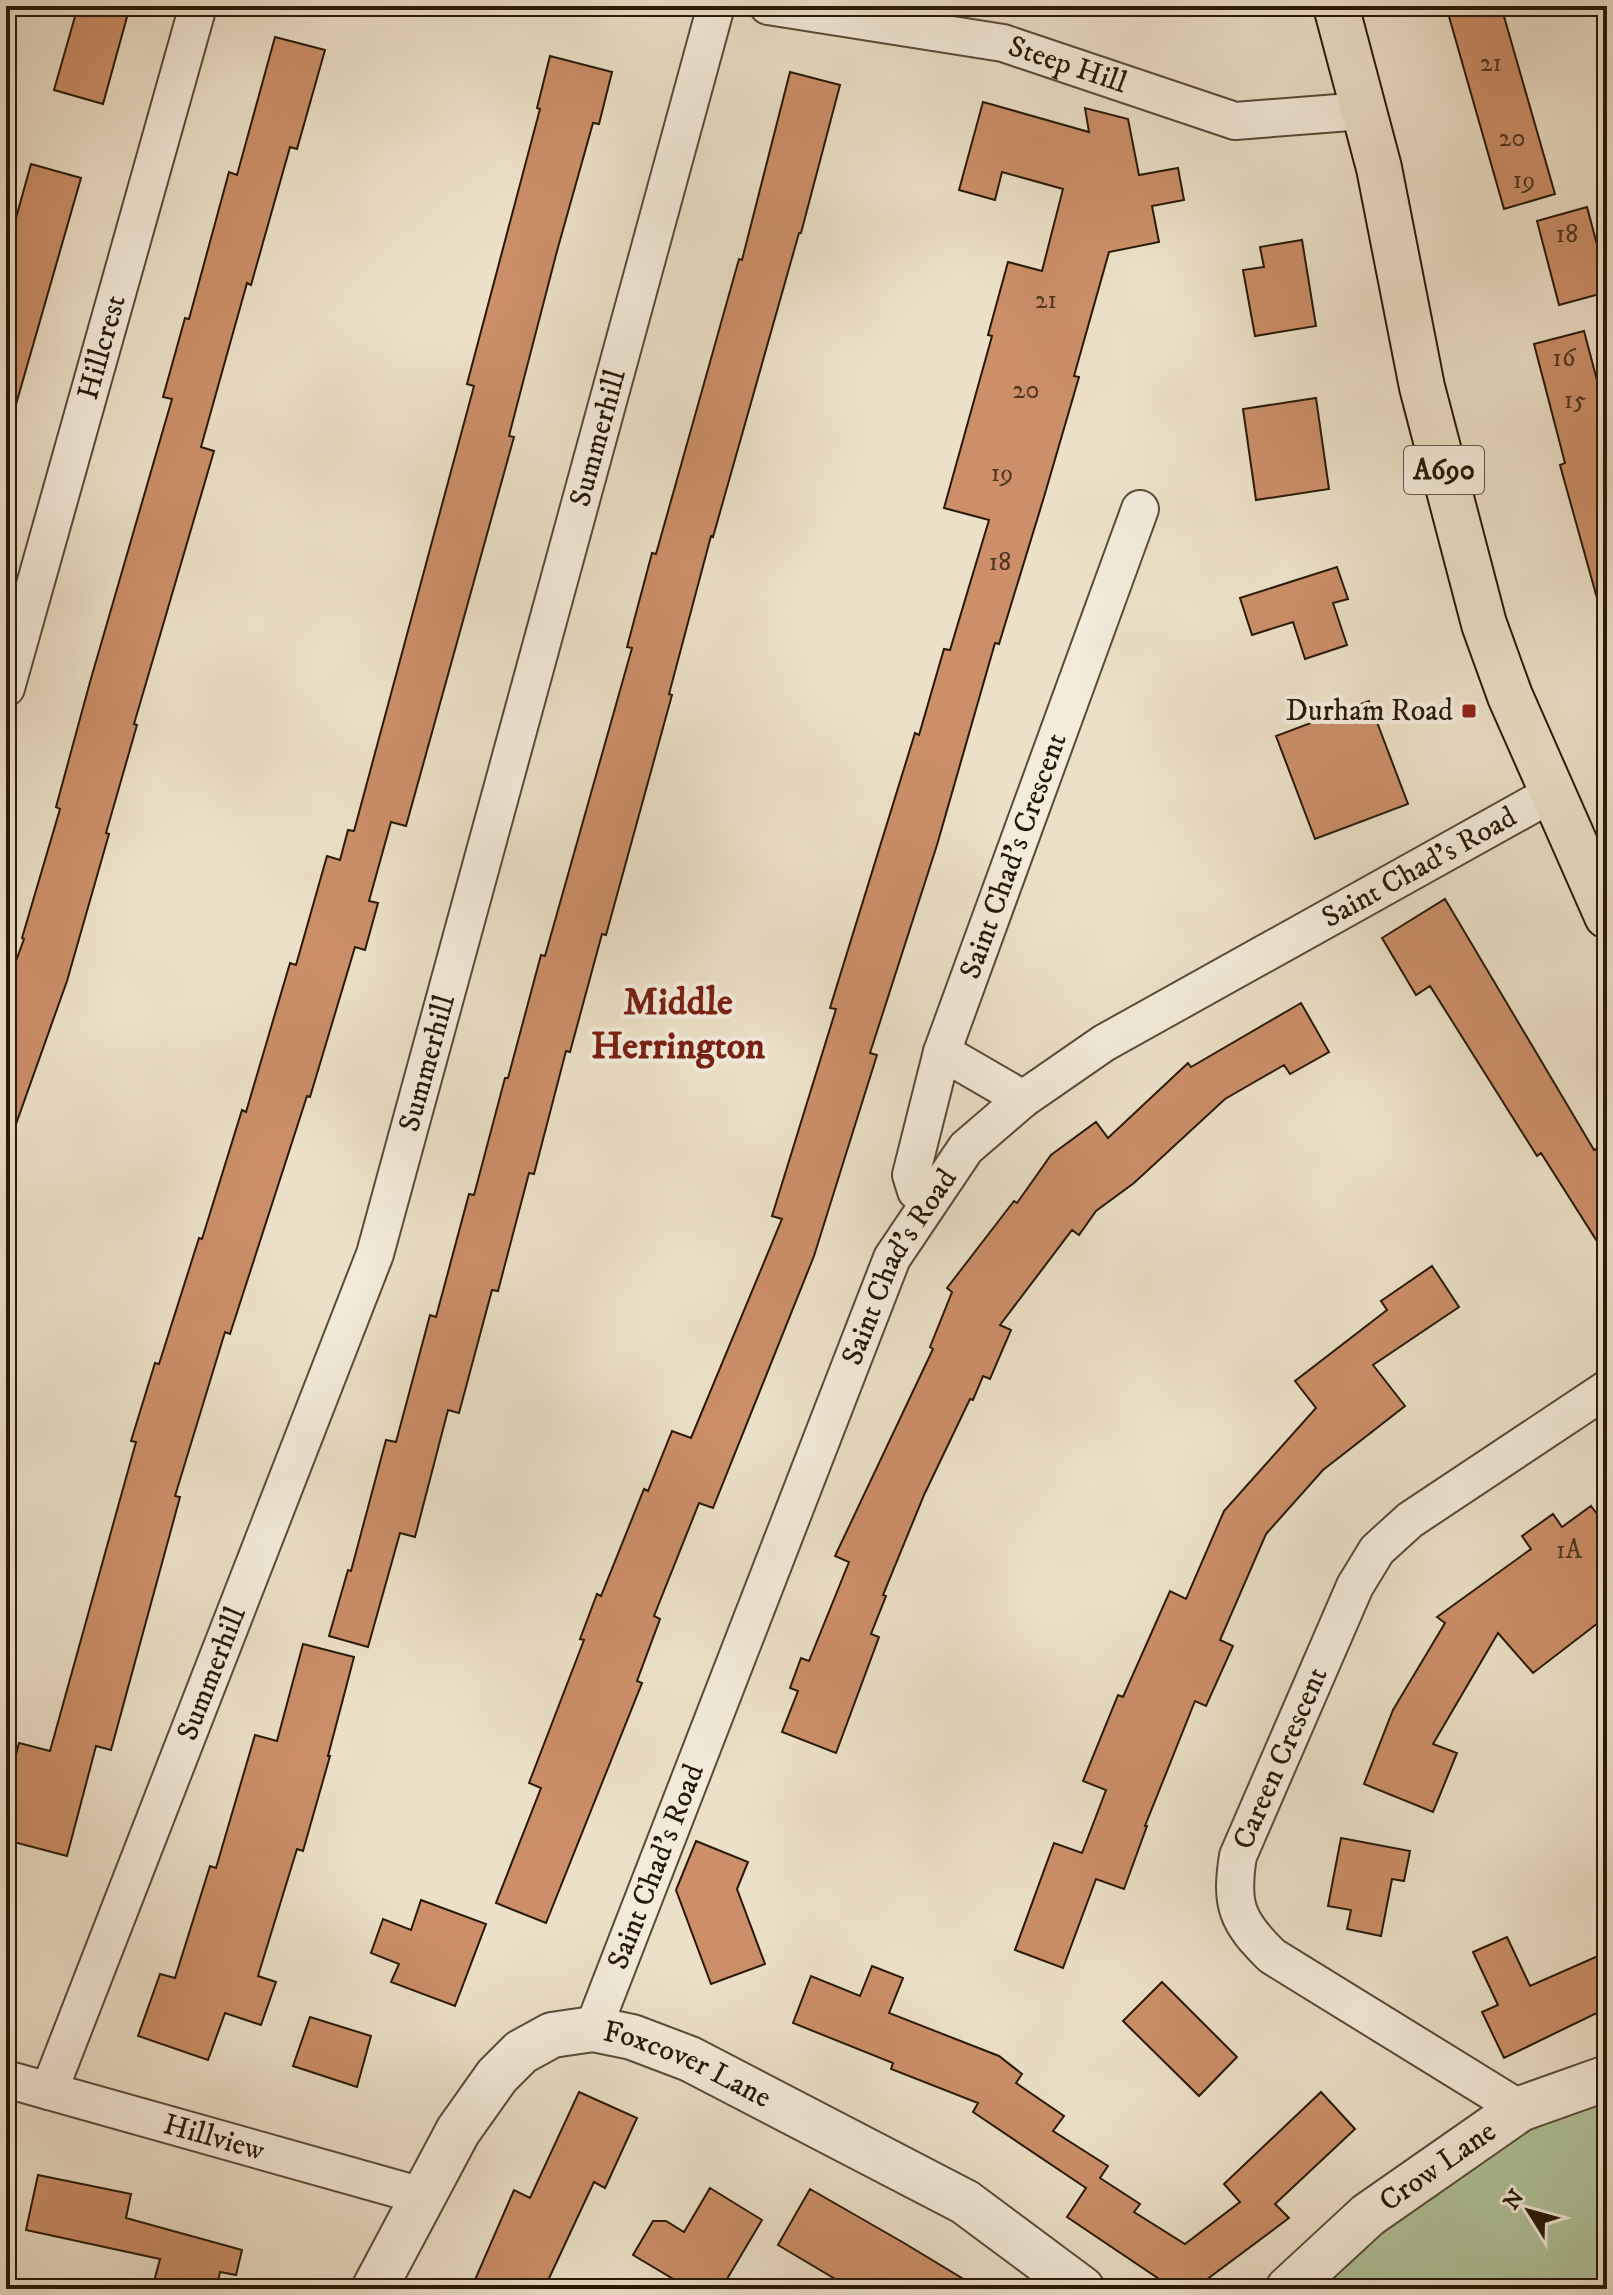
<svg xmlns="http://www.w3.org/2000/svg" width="1613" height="2295" font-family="'IM FELL DW Pica',serif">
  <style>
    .green { fill: #b1c49b; stroke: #6c6e51; stroke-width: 2 }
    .building { fill: #cc8f69; stroke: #271907; stroke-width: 2 }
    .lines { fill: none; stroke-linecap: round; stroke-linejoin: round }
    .minor-casing { stroke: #584b37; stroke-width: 40 }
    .tertiary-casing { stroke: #584b37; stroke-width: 48 }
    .trunk-casing { stroke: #271907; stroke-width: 48 }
    .minor { stroke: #f3ecdb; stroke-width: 36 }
    .tertiary { stroke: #f3ecdb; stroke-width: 44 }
    .trunk { stroke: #ece1c8; stroke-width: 44 }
    .poi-dot { fill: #8f2418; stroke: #f3ecdb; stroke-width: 3 }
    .labels { text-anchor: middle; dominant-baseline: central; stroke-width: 8; stroke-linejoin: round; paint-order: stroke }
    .number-label { font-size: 26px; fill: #503620 }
    .shield { fill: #f3ecdb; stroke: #645847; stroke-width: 2 }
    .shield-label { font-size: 28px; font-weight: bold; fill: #271907 }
    .street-label { font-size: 30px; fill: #271907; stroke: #f3ecdb }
    .poi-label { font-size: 30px; fill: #271907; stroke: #f3ecdb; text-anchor: end }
    .district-label { font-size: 38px; font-weight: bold; fill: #7a1f14; stroke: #f3ecdb }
  </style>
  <rect width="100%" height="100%" fill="#ece1c8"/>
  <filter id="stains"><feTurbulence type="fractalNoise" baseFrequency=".0025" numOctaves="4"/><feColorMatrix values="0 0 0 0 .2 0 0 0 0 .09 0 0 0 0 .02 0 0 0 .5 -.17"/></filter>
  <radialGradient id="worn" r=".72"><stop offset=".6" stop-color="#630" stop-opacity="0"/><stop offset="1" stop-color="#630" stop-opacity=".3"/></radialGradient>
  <path class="green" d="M1607,2099V2289H1312L1379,2229L1510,2135Z"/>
  <path class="building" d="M78,6H130L103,104L54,90Z
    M1446,6H1501L1555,194L1504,209Z
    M275,37L325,50L297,149L290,147L251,285L247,283L201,447L214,451L134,724L137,725L106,833L109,834L67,981L11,1138L6,1137V988L24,939L22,938L60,809L56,807L90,682L172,399L163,397L185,318L189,319L229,172L237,175Z
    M550,56L612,72L599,124L593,123L557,251L509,436L514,437L406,826L391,822L369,901L378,903L365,950L355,947L310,1097L307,1096L230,1334L225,1332L175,1496L180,1497L111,1750L96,1746L67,1856L6,1840V1794L19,1743L50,1751L136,1442L131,1441L155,1363L159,1364L199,1238L202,1239L242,1110L246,1112L290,963L296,965L327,856L340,860L348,830L354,831L474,386L467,384L540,109L537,108Z
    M790,72L840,85L801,233H799L713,537L711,536L669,694L672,695L606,935L602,934L570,1052L566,1051L534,1174L529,1173L498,1291L492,1290L459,1413L448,1410L415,1537L400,1533L368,1647L329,1636L348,1570L351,1571L386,1440L396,1442L430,1315L436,1317L469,1194L474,1195L505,1078H508L541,955L545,956L632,648L627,647L652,553L656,554L739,259L742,260Z
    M983,102L1089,132L1085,108L1128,119L1139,175L1178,168L1184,200L1152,206L1159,242L1109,252L1074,376L1079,377L1044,497L999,644L995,643L937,845L870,1053L877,1055L814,1256L713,1508L699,1503L654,1616L660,1619L637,1681L642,1683L546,1923L496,1903L541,1788L529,1783L584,1640L580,1639L597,1594L601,1596L644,1489L648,1491L672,1431L691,1438L782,1219L772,1216L836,1009L830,1008L915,733L919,735L944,649L950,650L989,520L944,508L992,336L988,335L1008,262L1042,271L1063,189L1002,172L995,200L959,190Z
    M31,164L81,178L15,408L6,407V254Z
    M1587,207L1607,282V292L1559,305L1537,221Z
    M1302,240L1316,326L1255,336L1243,270L1264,267L1260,247Z
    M1584,331L1607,418V596L1597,598L1560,465L1565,463L1534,344Z
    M1316,398L1329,489L1256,500L1243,409Z
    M1337,567L1348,599L1333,603L1347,645L1305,659L1293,622L1252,635L1240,598Z
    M1369,701L1408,804L1315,839L1276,736Z
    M1445,899L1594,1150L1596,1149L1607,1167V1257L1541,1153L1537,1156L1430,986L1416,995L1382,938Z
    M1301,1003L1329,1052L1290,1074L1284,1065L1225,1099L1134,1183L1096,1211L1079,1235L1072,1230L1000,1325L1011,1330L990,1379L983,1376L973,1400L970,1399L924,1495L883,1595L886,1596L871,1634L879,1637L836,1753L782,1732L798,1691L790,1688L801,1658L809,1661L849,1562L835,1556L933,1349L930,1347L952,1292L947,1288L1014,1201L1017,1203L1051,1155L1096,1122L1108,1138L1188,1063L1191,1067Z
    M1432,1266L1459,1307L1373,1365L1405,1406L1323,1470L1266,1534L1220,1640L1233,1646L1206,1706L1195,1701L1145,1826H1147L1124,1889L1096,1879L1063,1968L1015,1950L1054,1843L1082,1853L1106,1790L1083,1781L1118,1695L1123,1697L1170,1591L1186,1599L1224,1511L1316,1408L1295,1381L1387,1310L1381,1301Z
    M1591,1506L1607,1527V1616L1533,1673L1498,1633L1433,1744L1457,1753L1433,1812L1364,1784L1393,1710L1445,1623L1437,1617L1531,1549L1522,1536L1553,1514L1562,1527Z
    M303,1644L354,1657L328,1756H330L303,1851L297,1849L258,1976L276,1982L261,2025L225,2013L208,2060L138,2036L160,1974L175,1978L210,1866L216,1868L255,1735L277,1741Z
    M1341,1838L1410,1851L1404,1881L1392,1879L1381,1936L1347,1929L1351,1910L1328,1906Z
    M696,1841L748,1862L737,1889L765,1964L711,1984L676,1890Z
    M421,1900L486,1924L455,2006L391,1982L399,1964L371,1953L383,1919L411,1930Z
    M1507,1937L1530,1986L1607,1952V2008L1504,2058L1482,2012L1498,2005L1473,1952Z
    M872,1966L903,1978L889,2013L999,2056L1022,2074L1016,2083L1064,2116L1053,2131L1108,2166L1100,2178L1140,2204L1134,2212L1185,2244L1240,2202L1224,2184L1321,2092L1355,2129L1275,2204L1289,2218L1194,2289H1174L1067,2217L1086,2188L973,2112L978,2103L891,2069L893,2063L793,2023L811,1976L860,1996Z
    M1162,1982L1237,2057L1199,2096L1123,2021Z
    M310,2017L371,2036L357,2087L293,2066Z
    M579,2092L637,2118L605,2188L594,2182L544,2289H471L514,2190L530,2198Z
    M38,2175L131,2194L126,2218L242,2250L236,2275L220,2272L216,2289H152L160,2259L26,2230Z
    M710,2188L762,2220L721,2289H690L633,2255L653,2221H666L684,2232Z
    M810,2189L904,2243L980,2289H852L778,2245Z"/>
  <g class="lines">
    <g class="minor-casing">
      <g id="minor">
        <path id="s1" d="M768,6L1003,43L1235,121L1363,111"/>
        <path id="s2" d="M6,688L198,6"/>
        <path d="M942,1052L1023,1099"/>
        <path id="s3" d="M929,1200L916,1191L911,1175L942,1052L1140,509"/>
        <path id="s4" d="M593,2029L892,1258L966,1148L1023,1099L1104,1043L1551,794"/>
        <path id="s5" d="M6,2079L422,2196"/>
        <path id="s6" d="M49,2091L375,1254L716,6"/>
        <path id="s7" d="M1520,2109L1272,1956C1237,1922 1230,1905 1238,1856L1355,1586L1377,1550L1410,1520L1607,1389"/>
      </g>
    </g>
    <g class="tertiary-casing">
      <g id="tertiary">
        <path id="s8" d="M374,2289L458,2131L497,2076L521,2052L552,2035L593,2029L632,2037L690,2059L965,2202L1082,2289"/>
        <path id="s9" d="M1288,2289L1368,2215L1520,2109L1607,2078"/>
      </g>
    </g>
    <g class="trunk-casing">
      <path id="trunk" d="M1336,6L1379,168L1422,387L1484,624L1510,696L1607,916"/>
    </g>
    <use href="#minor" class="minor"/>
    <use href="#tertiary" class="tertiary"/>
    <use href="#trunk" class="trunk"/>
  </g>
  <rect class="poi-dot" x="1461" y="703" width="16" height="16" rx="4"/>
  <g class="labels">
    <g class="number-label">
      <text x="1491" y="63">21</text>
      <text x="1512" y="138">20</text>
      <text x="1524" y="180">19</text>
      <text x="1567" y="234">18</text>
      <text x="1046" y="300">21</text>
      <text x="1564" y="358">16</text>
      <text x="1026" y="390">20</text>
      <text x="1575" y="400">15</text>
      <text x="1002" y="473">19</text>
      <text x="1000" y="562">18</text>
      <text x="1569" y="1550">1A</text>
    </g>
    <rect class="shield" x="1404" y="446" width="80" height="48" rx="6"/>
    <g class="shield-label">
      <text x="1444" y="470">A690</text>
    </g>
    <g class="street-label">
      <text stroke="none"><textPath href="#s1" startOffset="306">Steep Hill</textPath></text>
      <text stroke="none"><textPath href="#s2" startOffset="354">Hillcrest</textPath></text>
      <text stroke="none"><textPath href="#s6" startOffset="1744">Summerhill</textPath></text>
      <text stroke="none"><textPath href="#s3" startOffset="368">Saint Chad's Crescent</textPath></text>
      <text stroke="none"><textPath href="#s4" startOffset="1494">Saint Chad's Road</textPath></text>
      <text stroke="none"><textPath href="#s6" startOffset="1096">Summerhill</textPath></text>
      <text stroke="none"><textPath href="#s4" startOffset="822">Saint Chad's Road</textPath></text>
      <text stroke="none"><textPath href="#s6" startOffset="448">Summerhill</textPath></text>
      <text stroke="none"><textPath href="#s7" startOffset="510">Careen Crescent</textPath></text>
      <text stroke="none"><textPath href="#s4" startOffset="174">Saint Chad's Road</textPath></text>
      <text stroke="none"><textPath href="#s8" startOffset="458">Foxcover Lane</textPath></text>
      <text stroke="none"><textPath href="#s5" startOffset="216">Hillview</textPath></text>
      <text stroke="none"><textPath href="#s9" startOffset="194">Crow Lane</textPath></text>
    </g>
    <g class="poi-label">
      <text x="1453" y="711">Durham Road</text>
    </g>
    <g class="district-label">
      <text x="678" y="1003">Middle<tspan x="678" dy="44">Herrington</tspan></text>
    </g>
  </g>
  <rect width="1613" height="2295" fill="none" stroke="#ece1c8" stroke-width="32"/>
  <rect x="8" y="8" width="1597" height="2279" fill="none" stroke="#271907" stroke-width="4"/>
  <rect x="16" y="16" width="1581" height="2263" fill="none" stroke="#271907" stroke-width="2"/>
  <g transform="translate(1529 2211) rotate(307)" stroke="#f3ecdb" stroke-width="6" paint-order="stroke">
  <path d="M0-6L14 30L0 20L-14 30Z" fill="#271907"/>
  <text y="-12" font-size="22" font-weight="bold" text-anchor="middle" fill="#271907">N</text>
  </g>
  <rect width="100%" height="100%" filter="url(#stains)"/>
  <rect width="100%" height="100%" fill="url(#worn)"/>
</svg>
